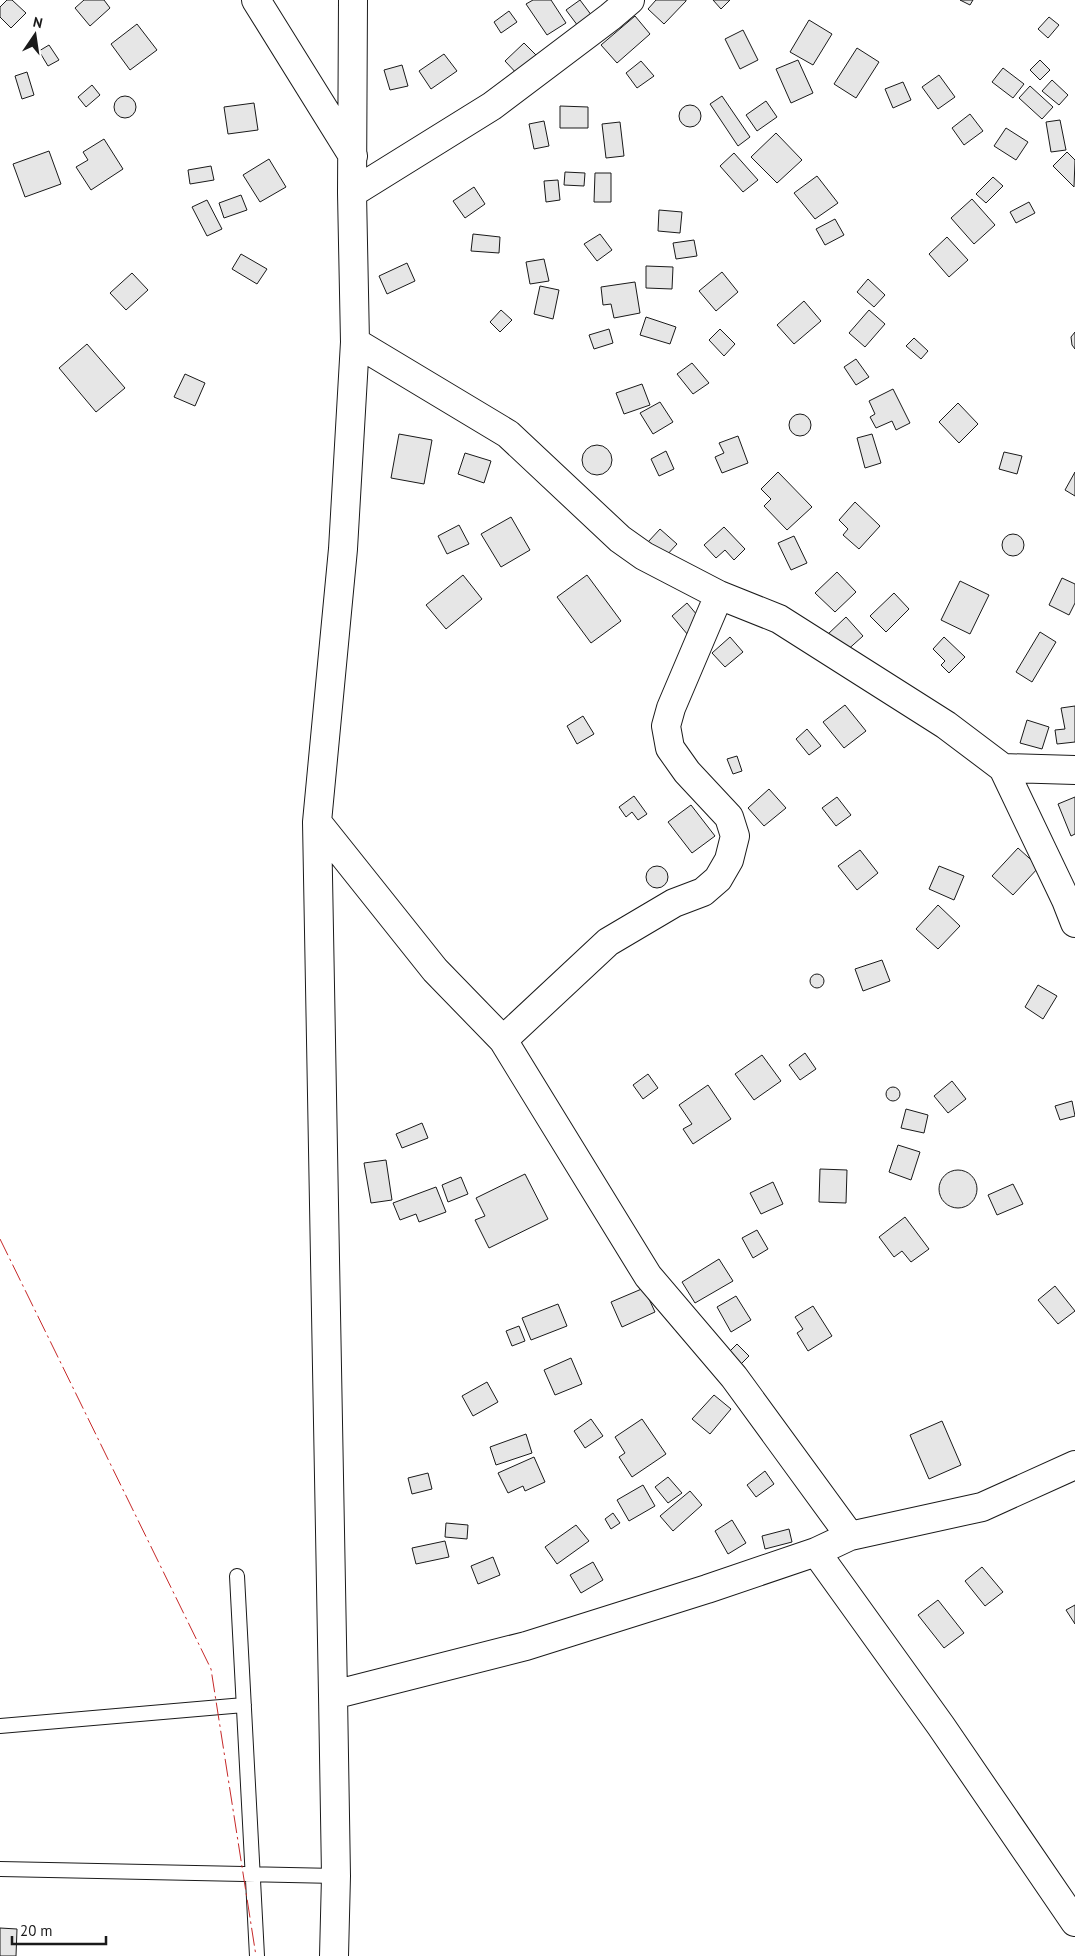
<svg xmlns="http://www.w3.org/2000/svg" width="1075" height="1956" font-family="'PT Sans',sans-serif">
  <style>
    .building { fill: #e6e6e6; stroke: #1a1a1a }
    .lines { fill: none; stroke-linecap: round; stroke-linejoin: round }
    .lane-casing { stroke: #1a1a1a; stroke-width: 16 }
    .street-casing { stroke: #1a1a1a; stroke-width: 30 }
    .lane { stroke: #fff; stroke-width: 14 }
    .street { stroke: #fff; stroke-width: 28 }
    .power { stroke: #c62828; stroke-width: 1; stroke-dasharray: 18 4 2.5 4; stroke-linecap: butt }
  </style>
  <rect width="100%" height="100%" fill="#fff"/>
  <path class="building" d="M7,0H12L26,13L11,28L0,17V7Z
    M84,0H104L110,8L90,26L75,8Z
    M533,0H551L566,23L547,35L526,4Z
    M580,0L592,16L578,26L566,10Z
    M656,0H686V1L664,24L648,9Z
    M713,0H730L721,9Z
    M960,0H973L970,5Z
    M509,11L517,22L501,33L494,22Z
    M635,16L650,34L617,63L601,45Z
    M1049,17L1059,25L1048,38L1038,29Z
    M809,20L832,34L813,65L790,52Z
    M137,24L157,50L130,70L111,44Z
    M743,30L758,60L740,69L725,39Z
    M524,43L539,58L520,77L505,61Z
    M49,45L59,60L48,66L39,51Z
    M857,48L879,62L856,98L834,84Z
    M444,54L457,71L431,89L419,71Z
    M798,60L813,93L791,103L776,69Z
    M1040,60L1050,70L1040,80L1030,70Z
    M641,61L654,76L637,88L626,73Z
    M402,65L408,86L390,90L384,70Z
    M1003,68L1024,84L1013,98L992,82Z
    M27,72L34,95L22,99L15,76Z
    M939,75L955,97L938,109L922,87Z
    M1052,80L1068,95L1059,105L1042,91Z
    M903,82L911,100L893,108L885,89Z
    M92,85L100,95L86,107L78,97Z
    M1030,86L1053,107L1042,119L1019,98Z
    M722,96L750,137L738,146L710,104Z
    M114 107a11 11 0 1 1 22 0a11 11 0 1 1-22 0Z
    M766,101L777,117L757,131L746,115Z
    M254,103L258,130L228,134L224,107Z
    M679 116a11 11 0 1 1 22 0a11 11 0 1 1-22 0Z
    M560,106L588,107V128H560Z
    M970,114L983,131L964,145L952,128Z
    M1060,120L1066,150L1051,152L1046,122Z
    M544,121L549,146L534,149L529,124Z
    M620,122L624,156L606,158L602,124Z
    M1006,128L1028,142L1016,160L994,146Z
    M776,133L802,160L777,183L751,157Z
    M104,139L123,169L91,190L76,167L88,160L83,152Z
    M49,151L61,184L25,197L13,164Z
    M1067,152L1075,160L1074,187L1053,166Z
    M734,153L758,180L743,192L720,166Z
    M269,159L286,187L260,202L243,175Z
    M211,166L214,180L190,184L188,170Z
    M565,172L585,173L584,186L564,185Z
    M595,173H611V202H594Z
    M817,176L838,203L815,219L794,193Z
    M993,177L1003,186L986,203L976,194Z
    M558,180L560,200L546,202L544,181Z
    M474,187L485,204L465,218L453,201Z
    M241,195L247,210L224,218L219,203Z
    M972,199L995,225L974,244L951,218Z
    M207,200L222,229L207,236L192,207Z
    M1029,202L1035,213L1016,223L1010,212Z
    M659,210L682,212L680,233L658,231Z
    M835,219L844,235L825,245L816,229Z
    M473,234L500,237L499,253L471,251Z
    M600,234L612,250L597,261L584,244Z
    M947,237L968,260L949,277L929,254Z
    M694,240L697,256L676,259L673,243Z
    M241,254L267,269L257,284L232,269Z
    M544,259L549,281L530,284L526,262Z
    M407,263L415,281L387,294L379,276Z
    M646,266L673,267L672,289L646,288Z
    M722,272L738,292L716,311L699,291Z
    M132,273L148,290L126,310L110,293Z
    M868,279L885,295L874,307L857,292Z
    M635,282L640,313L614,318L611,304L603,305L601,287Z
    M540,286L559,290L553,319L534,314Z
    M804,301L821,321L794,344L777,325Z
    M501,310L512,320L500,332L490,322Z
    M869,310L885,324L865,347L849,333Z
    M646,317L676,327L670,344L640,335Z
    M609,329L613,343L594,349L589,335Z
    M720,329L735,344L724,356L709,340Z
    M1075,332V349L1072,345L1071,337Z
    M914,338L928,351L921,359L906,346Z
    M87,344L125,388L96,412L59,368Z
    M856,359L869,377L856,385L844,367Z
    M692,363L709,383L693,394L677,374Z
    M185,374L205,383L195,406L174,397Z
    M642,384L650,405L624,414L616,393Z
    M893,389L910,423L896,430L892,421L876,428L870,417L875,414L869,401Z
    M660,402L673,422L653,434L640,413Z
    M958,403L978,424L959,443L939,422Z
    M789 425a11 11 0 1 1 22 0a11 11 0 1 1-22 0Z
    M399,434L432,440L424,484L391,478Z
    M872,434L881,463L865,468L857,438Z
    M738,436L748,463L722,473L715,457L724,453L719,443Z
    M582 460a15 15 0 1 1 30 0a15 15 0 1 1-30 0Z
    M666,451L674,469L659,476L651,459Z
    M1004,452L1022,456L1017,474L999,469Z
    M465,453L491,461L484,483L458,474Z
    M778,472L812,507L787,530L764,506L771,499L761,489Z
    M1075,472V496L1065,490Z
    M855,502L880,526L859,549L843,535L848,529L839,520Z
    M511,517L530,550L501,567L481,534Z
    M459,525L469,544L447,554L438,536Z
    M724,527L745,549L734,560L725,550L716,558L704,545Z
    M660,529L677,544L665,557L648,542Z
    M1002 545a11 11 0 1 1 22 0a11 11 0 1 1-22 0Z
    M794,536L807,563L791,570L778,543Z
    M837,572L856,592L835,612L815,593Z
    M463,575L482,599L446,629L426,605Z
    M587,575L621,621L591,643L557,597Z
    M1062,578L1075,584V603L1069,615L1049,605Z
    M960,581L989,595L970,634L941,620Z
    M894,593L909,609L886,632L870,616Z
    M687,603L703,622L688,635L672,616Z
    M846,617L863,636L844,653L827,635Z
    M1040,632L1056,642L1032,682L1016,672Z
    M730,637L743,652L725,667L712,653Z
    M944,637L965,657L949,673L941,665L945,661L933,649Z
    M845,705L866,731L844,748L823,722Z
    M1075,706V742L1057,744L1055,730L1065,729L1061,708Z
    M583,716L594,734L577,744L567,726Z
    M1027,720L1049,727L1042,749L1020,743Z
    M807,729L821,746L809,755L796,739Z
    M737,756L742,771L733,774L727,759Z
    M769,789L786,808L764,826L748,808Z
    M634,796L647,814L638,820L632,812L626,817L619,807Z
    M837,797L851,815L836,826L822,808Z
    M1075,797V834L1071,836L1058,804Z
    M691,805L715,836L692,853L668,822Z
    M1018,848L1039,867L1013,895L992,876Z
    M860,850L878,873L857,890L838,866Z
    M939,866L964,876L954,900L929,889Z
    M646 877a11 11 0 1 1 22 0a11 11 0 1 1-22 0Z
    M938,905L960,926L938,949L916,929Z
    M882,960L890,981L863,991L855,969Z
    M810 981a7 7 0 1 1 14 0a7 7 0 1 1-14 0Z
    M1038,985L1057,996L1043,1019L1025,1007Z
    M805,1053L816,1069L800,1080L789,1065Z
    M762,1055L781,1081L754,1100L735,1074Z
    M648,1074L658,1088L643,1099L633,1085Z
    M952,1081L966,1099L948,1113L934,1096Z
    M708,1085L731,1119L693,1144L683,1129L692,1124L679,1105Z
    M886 1094a7 7 0 1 1 14 0a7 7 0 1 1-14 0Z
    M1072,1101L1075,1116L1060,1120L1055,1106Z
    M906,1109L928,1115L924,1133L901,1128Z
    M422,1123L428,1138L402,1148L396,1134Z
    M898,1145L920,1152L911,1180L889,1172Z
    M386,1160L392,1200L371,1203L364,1163Z
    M820,1169L847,1170L846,1203L819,1202Z
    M939 1189a19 19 0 1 1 38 0a19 19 0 1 1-38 0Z
    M525,1174L548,1219L489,1248L475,1220L485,1216L476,1198Z
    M461,1177L468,1194L448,1202L442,1185Z
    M773,1182L783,1204L761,1214L750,1193Z
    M1013,1184L1023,1204L997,1215L988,1195Z
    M436,1187L446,1212L419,1222L416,1214L400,1220L393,1203Z
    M905,1217L929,1249L911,1262L902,1251L894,1257L879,1237Z
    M757,1230L768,1249L753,1258L742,1238Z
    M719,1259L733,1281L695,1303L682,1282Z
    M1055,1286L1075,1311L1058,1324L1038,1300Z
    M644,1288L655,1312L622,1327L611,1302Z
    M736,1296L751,1320L731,1332L717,1307Z
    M558,1304L567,1326L531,1340L522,1318Z
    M813,1306L832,1336L808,1351L797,1333L803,1329L795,1317Z
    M519,1326L525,1341L512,1346L506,1331Z
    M737,1344L749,1356L739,1366L727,1354Z
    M571,1358L582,1384L555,1395L544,1370Z
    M487,1382L498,1402L473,1416L462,1396Z
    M714,1395L731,1409L710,1434L692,1419Z
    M591,1419L603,1436L585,1448L574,1431Z
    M642,1419L666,1454L632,1477L619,1457L625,1453L615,1437Z
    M942,1421L961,1465L929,1479L910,1435Z
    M526,1434L532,1453L496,1465L490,1447Z
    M534,1457L545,1482L525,1491L523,1486L508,1493L498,1473Z
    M765,1471L774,1484L756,1497L747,1485Z
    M428,1473L432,1489L412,1494L408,1478Z
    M668,1477L682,1493L668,1503L655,1487Z
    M643,1485L655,1506L629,1521L617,1500Z
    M690,1491L702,1505L673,1531L660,1516Z
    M613,1513L620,1523L611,1529L605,1519Z
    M732,1520L746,1543L728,1554L715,1531Z
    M446,1523L468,1525L467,1539L445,1537Z
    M576,1525L589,1541L557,1564L545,1547Z
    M789,1529L792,1542L765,1549L762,1536Z
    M445,1541L449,1557L416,1564L412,1548Z
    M493,1557L500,1575L478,1584L471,1566Z
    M593,1562L603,1580L581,1593L570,1575Z
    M982,1567L1003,1592L985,1606L965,1581Z
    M938,1600L964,1633L944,1648L918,1615Z
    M1075,1605V1624L1066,1610Z
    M0,1928L17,1929L16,1956H0Z"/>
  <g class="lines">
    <g class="lane-casing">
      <path id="lane" d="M237,1576L257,1956
        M0,1726L244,1705
        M0,1869L336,1876"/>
    </g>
    <g class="street-casing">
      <path id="street" d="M256,0L353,156
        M352,193L492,106L610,17L630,0
        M355,342L508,434L620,539L644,556L719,595L779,619L946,725L1003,768L1075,770
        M1003,768L1066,900L1075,923
        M317,822L435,970L503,1040L648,1276L734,1377L850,1536
        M503,1040L608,942L674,903L703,892L718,879L729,860L735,836L729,817L687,772L670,748L666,726L671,708L719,595
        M816,1552L941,1726L1075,1922
        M333,1695L526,1646L707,1589L816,1552L850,1536L982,1507L1075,1465
        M334,1956L336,1876L333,1695L317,822L343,549L355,342L352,193L353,0"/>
    </g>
    <use href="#lane" class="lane"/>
    <use href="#street" class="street"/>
    <path class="power" d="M0,1239L211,1669L256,1956"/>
  </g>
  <g transform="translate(35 35) rotate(13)" stroke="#ffffff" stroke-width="4" paint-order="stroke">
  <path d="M0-4L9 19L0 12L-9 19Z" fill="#1a1a1a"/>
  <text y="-8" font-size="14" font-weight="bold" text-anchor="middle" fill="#1a1a1a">N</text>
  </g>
  <path d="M12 1936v8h94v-8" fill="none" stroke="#1a1a1a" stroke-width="2.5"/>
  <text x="20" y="1936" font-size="15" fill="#1a1a1a" stroke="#ffffff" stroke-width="4" paint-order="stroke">20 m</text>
</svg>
